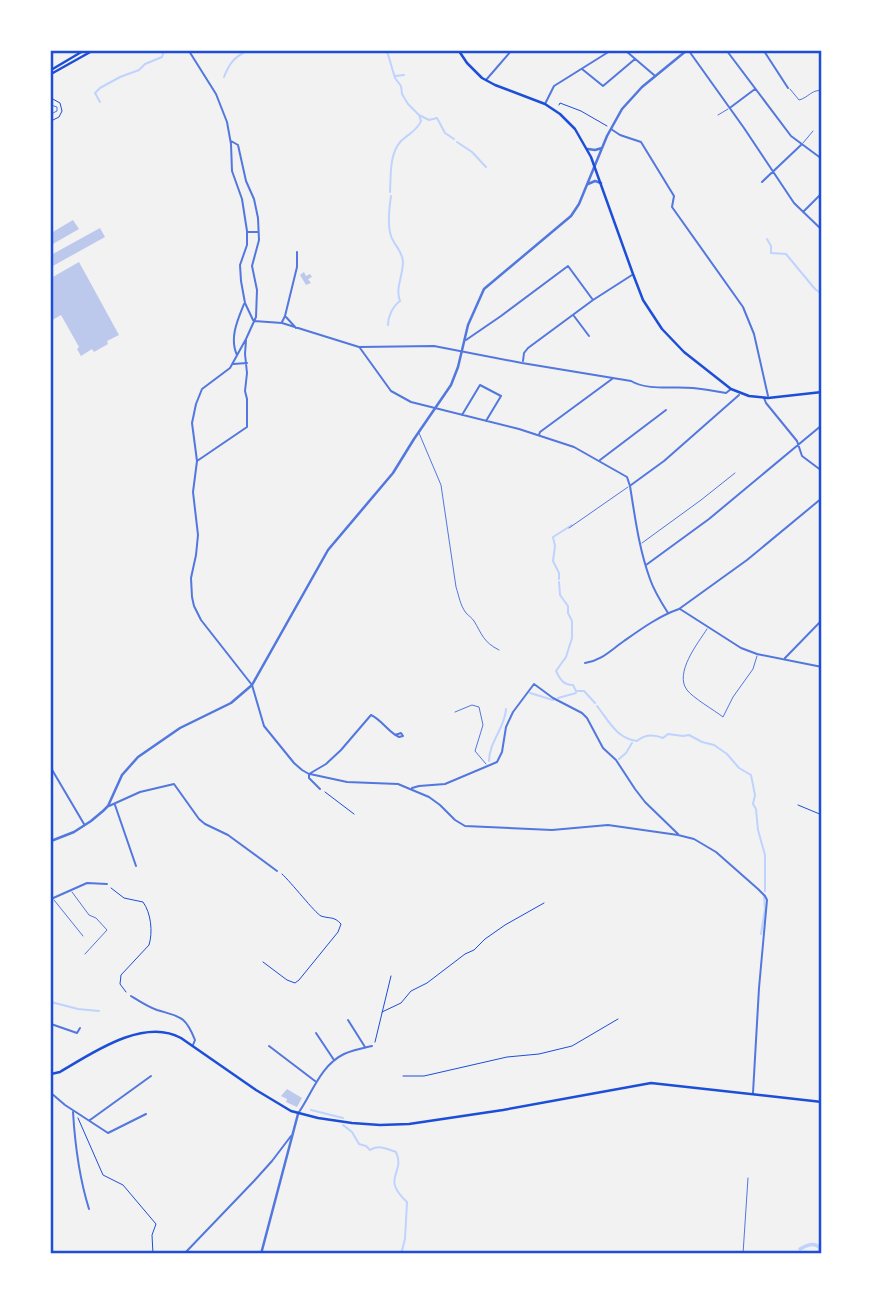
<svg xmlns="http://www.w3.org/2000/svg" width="873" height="1305" font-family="'DM Sans',sans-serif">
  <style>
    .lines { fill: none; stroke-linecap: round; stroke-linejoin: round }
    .stream { stroke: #bfd3fe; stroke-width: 2 }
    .canal { stroke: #bfd3fe; stroke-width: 3.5 }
    .building { fill: #bdc9ec }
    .path { stroke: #1d4ed8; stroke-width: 1 }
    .service { stroke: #5277de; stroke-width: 1 }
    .minor { stroke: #5277de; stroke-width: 2 }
    .tertiary { stroke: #5277de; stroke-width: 2.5 }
    .secondary { stroke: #1d4ed8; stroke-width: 2.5 }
    .neatline { fill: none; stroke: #1d4ed8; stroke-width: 2.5 }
  </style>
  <rect width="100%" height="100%" fill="#f2f2f2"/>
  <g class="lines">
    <path class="stream" d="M387,51L395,78L401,86L402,94L408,104L419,115L421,121C417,131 408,134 401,141C389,154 391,176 390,192
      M395,76L404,75
      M224,77C229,64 234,57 247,51
      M100,102L95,93L100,88L120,77L139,70L145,64L162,57L164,51
      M419,115L429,120L437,118L445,133L454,139
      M457,142L472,152L486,167
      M767,239L771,246V253L786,254L815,289L822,294
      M388,325C388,316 393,306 400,301C395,289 403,275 403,262C403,252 394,245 391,236C387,224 389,209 391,196
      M559,579V573L553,561L555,546L553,537L572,525
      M559,582L560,595L568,606V613L572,621V638L566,657L556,671C560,679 563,685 573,685L576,691H584L595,703
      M530,693L553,700
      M558,698L576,693
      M597,706C609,721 616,738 637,741C645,734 653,734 663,738L668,734L683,736L689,735L702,742L714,745L727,754L739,768L751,775L755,795L753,804L756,809L758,830L765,855V891
      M619,759L626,753L632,743
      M489,761C489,742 505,728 506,709
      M761,934L765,909L764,896
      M51,1002L78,1009L99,1011
      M311,1110L343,1118
      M343,1125L352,1132L359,1144L366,1146L370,1150C378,1144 388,1149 396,1152C406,1174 380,1177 407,1202L405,1239L401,1254"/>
    <path class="canal" d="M800,1249C807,1245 814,1242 820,1248L819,1254"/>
  </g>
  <path class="building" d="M73,220L79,229L51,245V233Z
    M100,228L105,237L51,267V255Z
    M79,262L119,335L107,341L108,344L94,352L92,349L81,356L77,349L79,347L61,315L51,321V278Z
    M304,272L306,276L310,274L312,277L308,279L311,283L306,285L300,275Z
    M287,1089L302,1098L297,1107L286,1102L287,1099L281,1096Z"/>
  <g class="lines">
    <path class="path" d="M51,98L60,103L62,111L59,117L51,121
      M559,105L560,103L581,111L607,126
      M325,792L354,814
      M798,805L822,815
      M111,888L124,898L143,902C151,913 153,932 149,945L121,975L120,984L126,992
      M263,962L287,980L295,983L299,980L338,932L341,924C334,916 330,919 321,916C315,913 291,882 282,874
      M382,1012L401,1003L411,991L427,983L465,954L474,950L485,939L505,925L544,903
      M375,1042L391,976
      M403,1076H424L507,1057L539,1054L572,1046L618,1019
      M78,1118L103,1175L123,1185L156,1224L152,1235L153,1254"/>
    <path class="service" d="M790,89L799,100C808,98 813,88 822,91
      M51,105L57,107V111L53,113
      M718,115L728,109
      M803,143L813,131
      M419,433L441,485L456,587C459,596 460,605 466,613C469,616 472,618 474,621C482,634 483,642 499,650
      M569,528L628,487
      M642,543L701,500L735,473
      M707,629C698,643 674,673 687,690C693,698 714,710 723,717L733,697L753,669L757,656
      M455,712L472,705L479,707L483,725L475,751L486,764
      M72,892L89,915L96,918L107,930L85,954
      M54,900L83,936
      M743,1254L748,1178"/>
    <path class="minor" d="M189,51L216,94L227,122L231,144L232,171L242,199L247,231V245L240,265L241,281L245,303L253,320
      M626,51L654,75
      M689,51L744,128L794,203L822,230
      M727,51L791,136L822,159
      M764,51L788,88
      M582,69L603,86L635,59
      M486,80L511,51
      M545,104L554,86L610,51
      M731,107L755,89
      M611,129L620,135L641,142L674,196L672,207L743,307L754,334L768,396
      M231,141L238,145L246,181L254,199L258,218L259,240L252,266L257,290L256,317L246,339L230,368L202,389L196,404L192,423L197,461L193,492L198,535L196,555L191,578L192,597L194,606L201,620L252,685L264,726L294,763L302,770L309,774V778L320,789
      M762,182L801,145
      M803,212L822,193
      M247,232H258
      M574,316L589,336
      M286,317L296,328
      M254,321L282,323L359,347L434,346L522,363L631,381C648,391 673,386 693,388C704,389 715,391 726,393L731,389
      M282,322L285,316L297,267V252
      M466,340L501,316L568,266L593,300
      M360,348L391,391L411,402L519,429L574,447L627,477L630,486C635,517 639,549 650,579C654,591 661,602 668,613
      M237,355C229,338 238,319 244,304
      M523,361L524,353L528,348L593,300L632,275
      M233,364L247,363
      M764,398L766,403L797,441L802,456L822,471
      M462,415L480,385L501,396L486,421
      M539,435L540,432L612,379
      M600,460L666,410
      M197,461L247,427V399L245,391L247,373L245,354L246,340
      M631,485L664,461L739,395
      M646,565L709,519L822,425
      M680,609L741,648L757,654L822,667
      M785,658L822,620
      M585,663C601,661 611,650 624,641C641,629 659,616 679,609L747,560L822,498
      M51,768L84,824
      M309,774L326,764L341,750L371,715C382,720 388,732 399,737L403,736L401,733L395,735
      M310,774L347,782L398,784L429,797L440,805L455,820L465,826L552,830L608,825L678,835L694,839L716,852L758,889L765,896L767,900L759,988L753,1093
      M412,788L419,786L445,784L497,762L502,752L506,727L513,712L534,684L553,698L582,713L587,718L603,748L616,760L635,789L645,802L678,834
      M115,805L136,866
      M109,806L140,792L174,784L199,819L205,824L228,835L277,871
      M51,899L87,883L107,884
      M131,996C139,1001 148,1007 157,1010C180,1017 185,1015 195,1040L193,1045
      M348,1020L365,1047
      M51,1024L77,1033L80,1028
      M316,1033L334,1060
      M269,1046L315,1081
      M51,1093L65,1105L108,1133L146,1114
      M73,1112C75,1145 79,1177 89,1209
      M299,1112C312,1093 321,1065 344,1054C353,1050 363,1048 372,1046
      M90,1120L151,1076
      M184,1254L254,1181L272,1161L291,1136"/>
    <path class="tertiary" d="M588,149L595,150L602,148
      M588,184L595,181L601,183
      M51,841L74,832L91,821L103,811L108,806L122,775L138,757L180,728L231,703L252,685L328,550L393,473L414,439L451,385L458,367L468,325L484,289L571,216L579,204L607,136L622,109L642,87L686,51
      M261,1254L298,1114"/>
    <path class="secondary" d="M459,51L467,63L482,78L495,85L545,104L560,114L575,129L591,157L633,274L643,300L662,329L684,352L731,389L749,396L768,398L822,392
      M51,70L83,51
      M51,74L92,51
      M51,1074L60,1072C92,1053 144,1017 181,1038L256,1090L291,1111L318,1118L352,1123L380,1125L409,1124L503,1110L651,1083L822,1102"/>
  </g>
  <rect width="873" height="1305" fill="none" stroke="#ffffff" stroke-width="105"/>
  <rect x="52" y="52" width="768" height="1200" class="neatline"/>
</svg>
